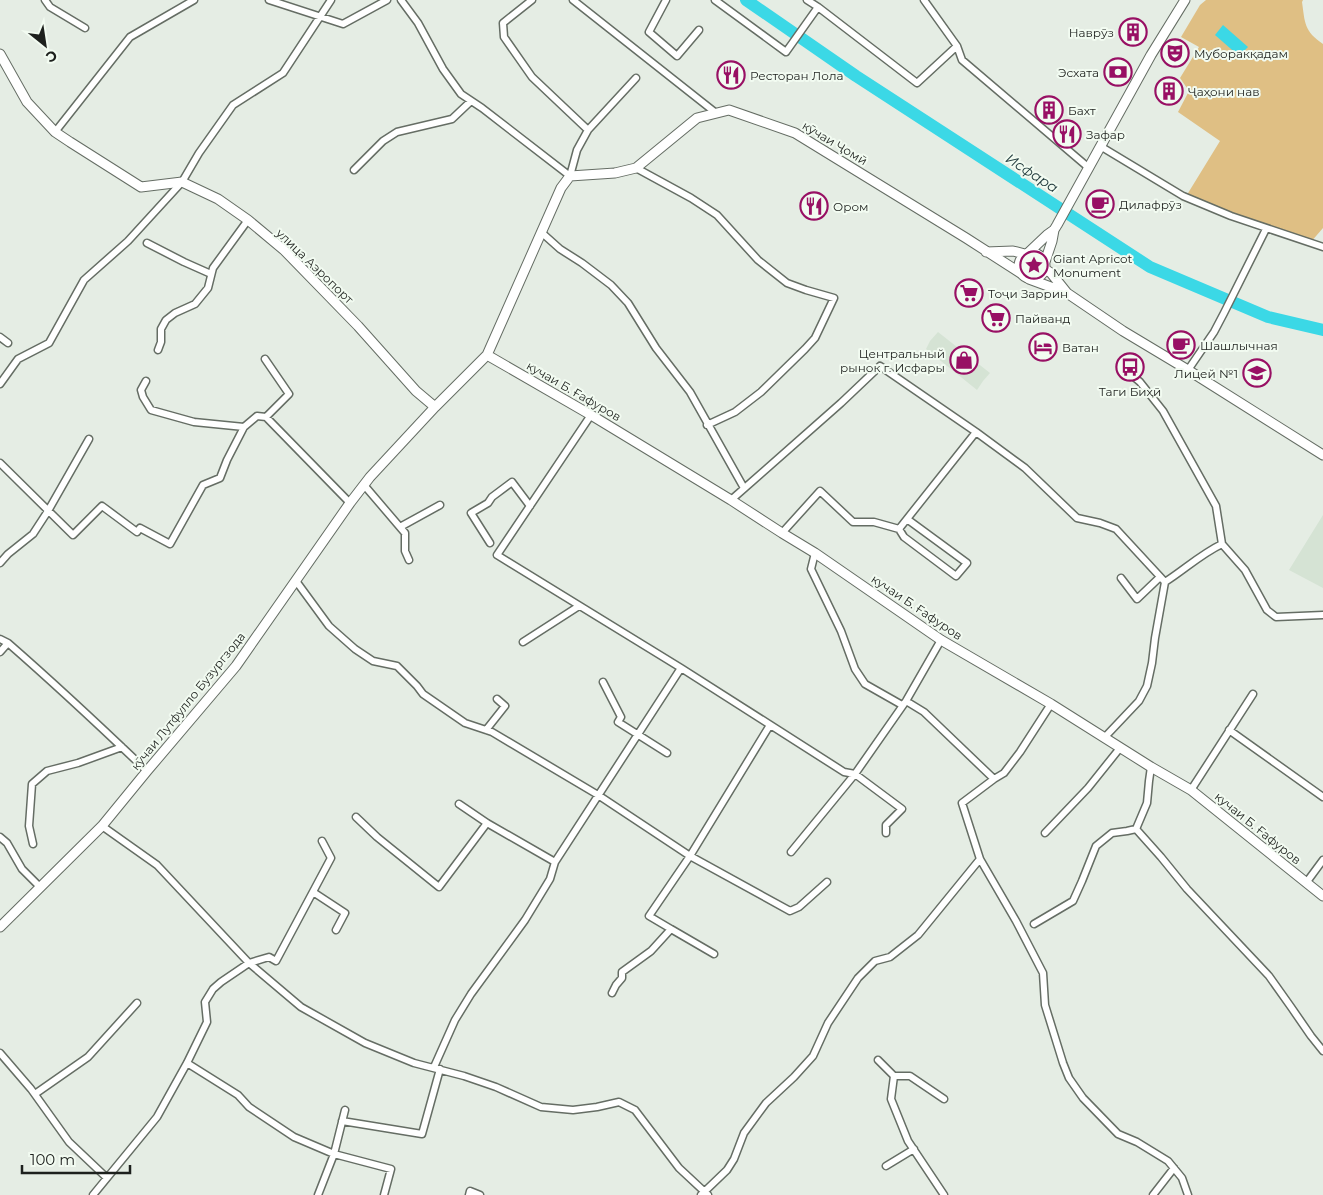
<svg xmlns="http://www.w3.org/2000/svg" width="1323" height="1195" font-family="Montserrat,sans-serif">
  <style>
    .built { fill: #d5e3d4 }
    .green { fill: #dfbf84 }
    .water { fill: #3bd8e6 }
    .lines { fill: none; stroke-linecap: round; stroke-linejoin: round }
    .river { stroke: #3bd8e6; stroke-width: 12 }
    .street-casing { stroke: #656d64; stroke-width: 9 }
    .secondary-casing { stroke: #656d64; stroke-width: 11 }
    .street { stroke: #fff; stroke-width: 6 }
    .secondary { stroke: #fff; stroke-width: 9 }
    .labels { text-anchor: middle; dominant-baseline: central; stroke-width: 4; stroke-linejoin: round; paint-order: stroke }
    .poi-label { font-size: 12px; fill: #1d201d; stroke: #f2fbf1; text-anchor: start }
    .street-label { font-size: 12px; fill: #1d201d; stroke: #f2fbf1 }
    .water-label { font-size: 14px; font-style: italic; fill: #223b3d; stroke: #f2fbf1 }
  </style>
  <rect width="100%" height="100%" fill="#e5ede4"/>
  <path class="built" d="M938,332L990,373L983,381L977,390L926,349L930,341Z
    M1323,515V588L1289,570Z"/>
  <path class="green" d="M1206,0H1303L1302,2C1305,23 1304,31 1323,44V228L1310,243L1185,198L1220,141L1178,112L1189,91L1180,78L1199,47L1181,37L1200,5Z"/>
  <path class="water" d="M1223,25L1248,47L1239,56L1215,35Z"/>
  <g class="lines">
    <path class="river" d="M746,0L856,76L1150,267L1268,317L1323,330"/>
    <g class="street-casing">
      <path id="street" d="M45,0L50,7L85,28
        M269,0L343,24L387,0
        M401,0L418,23L443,69L461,94L482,108L570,176L577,150L588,130L636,78
        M532,0L503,23L504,37L532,77L588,130
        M573,0L716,113
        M666,0L649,32L677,56L699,30
        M715,0L786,52L818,7L807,0
        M924,0L957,46L962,60L1089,168
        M818,7L917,83L957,46
        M55,132L130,37L194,0
        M1100,146L1183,196L1231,216L1323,247
        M636,168L691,198L717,215L758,260L787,283L806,290L834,298L815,338L805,349L761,392L735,412L707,425
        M354,170L383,141L397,132L452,119L471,101
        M541,232L560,249L582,263L611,285L628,303L656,348L690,392L744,488
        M147,243L184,262L211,274
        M0,337L8,343
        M158,350L161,342V329L166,320L175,313L195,304L208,288L213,268L248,220
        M265,359L289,394L266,417
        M1121,366L1140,382L1163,411L1216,506L1222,544
        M1188,370L1214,332L1224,313L1266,229
        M146,381L141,390L143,397L151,410L194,422L244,427L257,416L266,417L350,503
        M0,384L18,359L49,343L84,280L128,241L182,182L199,153L233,105L283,73L331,0
        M591,415L497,555L681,668L844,772L855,774L906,701L941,640
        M0,463L73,535L102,506L137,532L140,528L170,544L203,485L220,478L227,460L244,427
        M364,485L405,533V551L409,560
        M731,500L841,403L880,366L976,432L1025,468L1077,518L1100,523L1116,529L1165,582
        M400,527L440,505
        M899,529L904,537L956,576L967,563L907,519
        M782,533L820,491L853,522H874L899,529L976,432
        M490,543L471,513L488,503L492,497L512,482L530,506
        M815,553L811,569L841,631L855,669L865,684L902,705
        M0,563L8,554L33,534L48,511L89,439
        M1121,578L1137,599L1160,577
        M296,581L329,626L355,649L373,661L397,666L417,686L423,694L465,723L492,732L598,795L690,856L790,911L799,907L827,882
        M1165,582C1184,570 1201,554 1222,544L1245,570L1267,610L1276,617L1323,615
        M0,639L8,643C55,684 101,727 147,771
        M523,642L579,606
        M0,652L8,643
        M603,682L621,717L618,722L667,753
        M906,701L924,712L994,779
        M1051,704L1020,752L1004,773L994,779L962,803L980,859L1016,921L1043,973L1045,1005L1063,1063L1069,1078L1083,1098L1118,1134L1137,1142L1168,1161L1182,1178L1188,1195
        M486,730L505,706L497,699
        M1229,730L1323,797
        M1104,738L1139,701L1147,686L1152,663L1155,638L1165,582
        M1191,790L1253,694
        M459,804L487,823L555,862
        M356,817L377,837L439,887L487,823
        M102,826L157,865L249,963L301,1007L365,1043L414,1063L464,1076L496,1087L541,1107L573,1110L597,1107L619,1102L635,1110L679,1168L708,1195
        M1136,829L1161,857L1187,889L1269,976L1291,1007L1311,1036L1323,1051
        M1045,833L1088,788L1120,748
        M0,837L7,843L22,869L40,887
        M33,844L29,826L32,784L47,771L78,763L122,747
        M791,852L855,774L902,809L886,825V833
        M1306,883L1323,860
        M313,892L345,913L336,930
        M1034,924L1073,901L1082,881L1096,846L1112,833L1127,831L1136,829L1147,803L1149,781L1151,767
        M671,929L714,954
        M612,993L616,985L622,978V972L651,951L671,929L649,916L690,856L770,725
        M0,1053L31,1089L69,1142L107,1178
        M878,1060L894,1076L891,1099L908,1141L944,1195
        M187,1063L238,1095L249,1107L294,1137L334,1154L391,1169L384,1195
        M434,1067L455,1020L471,994L525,920L550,879L555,862L681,668
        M894,1076H910L944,1099
        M35,1094L88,1057L137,1003
        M342,1121L422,1134L440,1069
        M886,1166L914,1149
        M93,1195L157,1117L187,1063L207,1022L205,1002L213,989L221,982L249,963L269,957L276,961L331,858L322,841
        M318,1195L334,1154L345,1110
        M469,1195L470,1191L480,1195
        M701,1195L727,1170L734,1159L744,1133L766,1103L794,1077L813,1056L828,1023L858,978L875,961L890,957L918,935L980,859
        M1153,1195L1174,1168"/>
    </g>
    <g class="secondary-casing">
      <path id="secondary" d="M0,54L27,102L55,132L70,142L141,187L182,182L218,199L248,220L284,250L358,326L416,391L435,407
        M986,252L1013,251L1025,254
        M1019 266a13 13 0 1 1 26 0a13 13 0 1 1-26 0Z
        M1028,253L1047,235L1054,230L1057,225L1151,55L1185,0
        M1045,262L1052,241L1054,230
        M1045,269L1051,273L1067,293
        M1029,279L1067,293L1123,331L1188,370L1323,455
        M487,355L591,415L731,500L782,533L815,553L941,640L1051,704L1151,767L1191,790L1323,896
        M0,927L102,826L147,771L236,666L350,503L370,477L435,407L487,355L561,188L570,176L615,173L636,168L697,118L729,110L795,133L966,238L1022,274"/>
    </g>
    <use href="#street" class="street"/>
    <use href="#secondary" class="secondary"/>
  </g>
  <defs>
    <g id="building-ring" transform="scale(1.4375)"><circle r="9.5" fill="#f2fbf1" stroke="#981064" stroke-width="1.5"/><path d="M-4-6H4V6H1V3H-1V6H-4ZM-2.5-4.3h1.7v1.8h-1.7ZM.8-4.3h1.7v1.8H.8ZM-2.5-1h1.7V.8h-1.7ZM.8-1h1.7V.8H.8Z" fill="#981064"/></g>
    <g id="theatre-ring" transform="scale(1.4375)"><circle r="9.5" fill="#f2fbf1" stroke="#981064" stroke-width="1.5"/><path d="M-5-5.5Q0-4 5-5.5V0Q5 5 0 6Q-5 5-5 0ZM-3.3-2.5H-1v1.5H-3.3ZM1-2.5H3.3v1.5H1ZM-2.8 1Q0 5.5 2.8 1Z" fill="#981064"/></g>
    <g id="bank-ring" transform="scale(1.4375)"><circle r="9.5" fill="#f2fbf1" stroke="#981064" stroke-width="1.5"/><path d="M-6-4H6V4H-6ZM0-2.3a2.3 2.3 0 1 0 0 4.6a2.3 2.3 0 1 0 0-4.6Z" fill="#981064"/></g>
    <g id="restaurant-ring" transform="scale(1.4375)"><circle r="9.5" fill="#f2fbf1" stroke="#981064" stroke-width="1.5"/><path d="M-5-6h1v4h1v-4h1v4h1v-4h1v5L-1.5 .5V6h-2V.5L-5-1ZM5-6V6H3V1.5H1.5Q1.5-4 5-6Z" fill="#981064"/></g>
    <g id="cafe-ring" transform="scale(1.4375)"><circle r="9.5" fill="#f2fbf1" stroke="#981064" stroke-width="1.5"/><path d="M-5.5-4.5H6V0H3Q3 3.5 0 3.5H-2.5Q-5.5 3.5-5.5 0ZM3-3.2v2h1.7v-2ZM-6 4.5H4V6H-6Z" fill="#981064"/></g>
    <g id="sight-ring" transform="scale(1.4375)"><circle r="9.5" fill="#f2fbf1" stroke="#981064" stroke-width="1.5"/><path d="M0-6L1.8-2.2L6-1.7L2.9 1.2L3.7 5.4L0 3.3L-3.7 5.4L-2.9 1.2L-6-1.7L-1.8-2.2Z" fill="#981064"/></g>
    <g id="supermarket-ring" transform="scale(1.4375)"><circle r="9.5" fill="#f2fbf1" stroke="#981064" stroke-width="1.5"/><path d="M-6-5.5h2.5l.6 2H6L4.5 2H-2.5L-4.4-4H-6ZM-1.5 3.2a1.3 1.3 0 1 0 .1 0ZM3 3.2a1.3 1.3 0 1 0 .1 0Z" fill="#981064"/></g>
    <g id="hotel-ring" transform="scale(1.4375)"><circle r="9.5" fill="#f2fbf1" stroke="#981064" stroke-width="1.5"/><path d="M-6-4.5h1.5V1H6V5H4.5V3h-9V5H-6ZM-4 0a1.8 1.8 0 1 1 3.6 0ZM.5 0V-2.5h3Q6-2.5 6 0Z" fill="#981064"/></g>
    <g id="shop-ring" transform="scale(1.4375)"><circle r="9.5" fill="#f2fbf1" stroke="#981064" stroke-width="1.5"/><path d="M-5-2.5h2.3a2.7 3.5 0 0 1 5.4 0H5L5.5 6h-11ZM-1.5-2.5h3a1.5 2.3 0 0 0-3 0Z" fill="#981064"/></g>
    <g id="bus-ring" transform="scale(1.4375)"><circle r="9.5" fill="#f2fbf1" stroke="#981064" stroke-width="1.5"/><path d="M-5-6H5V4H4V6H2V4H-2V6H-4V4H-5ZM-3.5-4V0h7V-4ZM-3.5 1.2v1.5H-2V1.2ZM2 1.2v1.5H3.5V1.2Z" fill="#981064"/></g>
    <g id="school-ring" transform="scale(1.4375)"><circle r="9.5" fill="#f2fbf1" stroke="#981064" stroke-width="1.5"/><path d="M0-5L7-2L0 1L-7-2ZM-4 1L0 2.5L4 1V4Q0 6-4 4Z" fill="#981064"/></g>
  </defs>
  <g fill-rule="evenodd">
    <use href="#building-ring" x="1133" y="32"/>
    <use href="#theatre-ring" x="1175" y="53"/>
    <use href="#bank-ring" x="1118" y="72"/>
    <use href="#restaurant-ring" x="731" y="75"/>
    <use href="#building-ring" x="1169" y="91"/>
    <use href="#building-ring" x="1049" y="110"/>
    <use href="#restaurant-ring" x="1067" y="134"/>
    <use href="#cafe-ring" x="1100" y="204"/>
    <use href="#restaurant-ring" x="814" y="206"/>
    <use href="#sight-ring" x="1034" y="265"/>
    <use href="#supermarket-ring" x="969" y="293"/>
    <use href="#supermarket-ring" x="996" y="318"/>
    <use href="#cafe-ring" x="1181" y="345"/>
    <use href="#hotel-ring" x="1043" y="347"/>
    <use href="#shop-ring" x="964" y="360"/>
    <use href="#bus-ring" x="1130" y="367"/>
    <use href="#school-ring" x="1257" y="373"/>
  </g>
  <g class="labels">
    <g class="poi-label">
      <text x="1114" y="32" text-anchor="end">Наврӯз</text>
      <text x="1194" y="53">Муборакқадам</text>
      <text x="1099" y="72" text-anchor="end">Эсхата</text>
      <text x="750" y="75">Ресторан Лола</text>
      <text x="1188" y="91">Ҷаҳони нав</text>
      <text x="1068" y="110">Бахт</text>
      <text x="1086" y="134">Зафар</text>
      <text x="1119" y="204">Дилафрӯз</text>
      <text x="833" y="206">Ором</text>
      <text x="1053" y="258">Giant Apricot<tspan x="1053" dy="14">Monument</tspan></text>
      <text x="988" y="293">Тоҷи Заррин</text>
      <text x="1015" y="318">Пайванд</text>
      <text x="1200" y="345">Шашлычная</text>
      <text x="1062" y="347">Ватан</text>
      <text x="945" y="353" text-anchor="end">Центральный<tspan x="945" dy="14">рынок г. Исфары</tspan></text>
      <text x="1238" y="373" text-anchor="end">Лицей №1</text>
      <text x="1130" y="391" text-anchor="middle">Таги Биҳӣ</text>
    </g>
    <g class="street-label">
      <text transform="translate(835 143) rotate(31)">кӯчаи Ҷомӣ</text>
      <text transform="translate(315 266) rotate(44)">улица Аэропорт</text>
      <text transform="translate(574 391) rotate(30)">кучаи Б. Ғафуров</text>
      <text transform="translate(917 607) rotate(34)">кучаи Б. Ғафуров</text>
      <text transform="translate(188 701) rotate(-51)">кӯчаи Лутфулло Бузургзода</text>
      <text transform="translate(1258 828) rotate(39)">кучаи Б. Ғафуров</text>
    </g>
    <g class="water-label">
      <text transform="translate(1032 173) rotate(33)">Исфара</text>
    </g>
  </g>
  <g transform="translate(45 45) rotate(150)" stroke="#f2fbf1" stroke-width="4" paint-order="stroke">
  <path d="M0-4L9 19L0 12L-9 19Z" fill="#1d201d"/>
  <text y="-8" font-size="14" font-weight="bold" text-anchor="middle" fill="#1d201d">С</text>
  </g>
  <path d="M22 1165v8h108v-8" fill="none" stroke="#1d201d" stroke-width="2.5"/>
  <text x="30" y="1165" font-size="15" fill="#1d201d" stroke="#f2fbf1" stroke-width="4" paint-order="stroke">100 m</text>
</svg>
